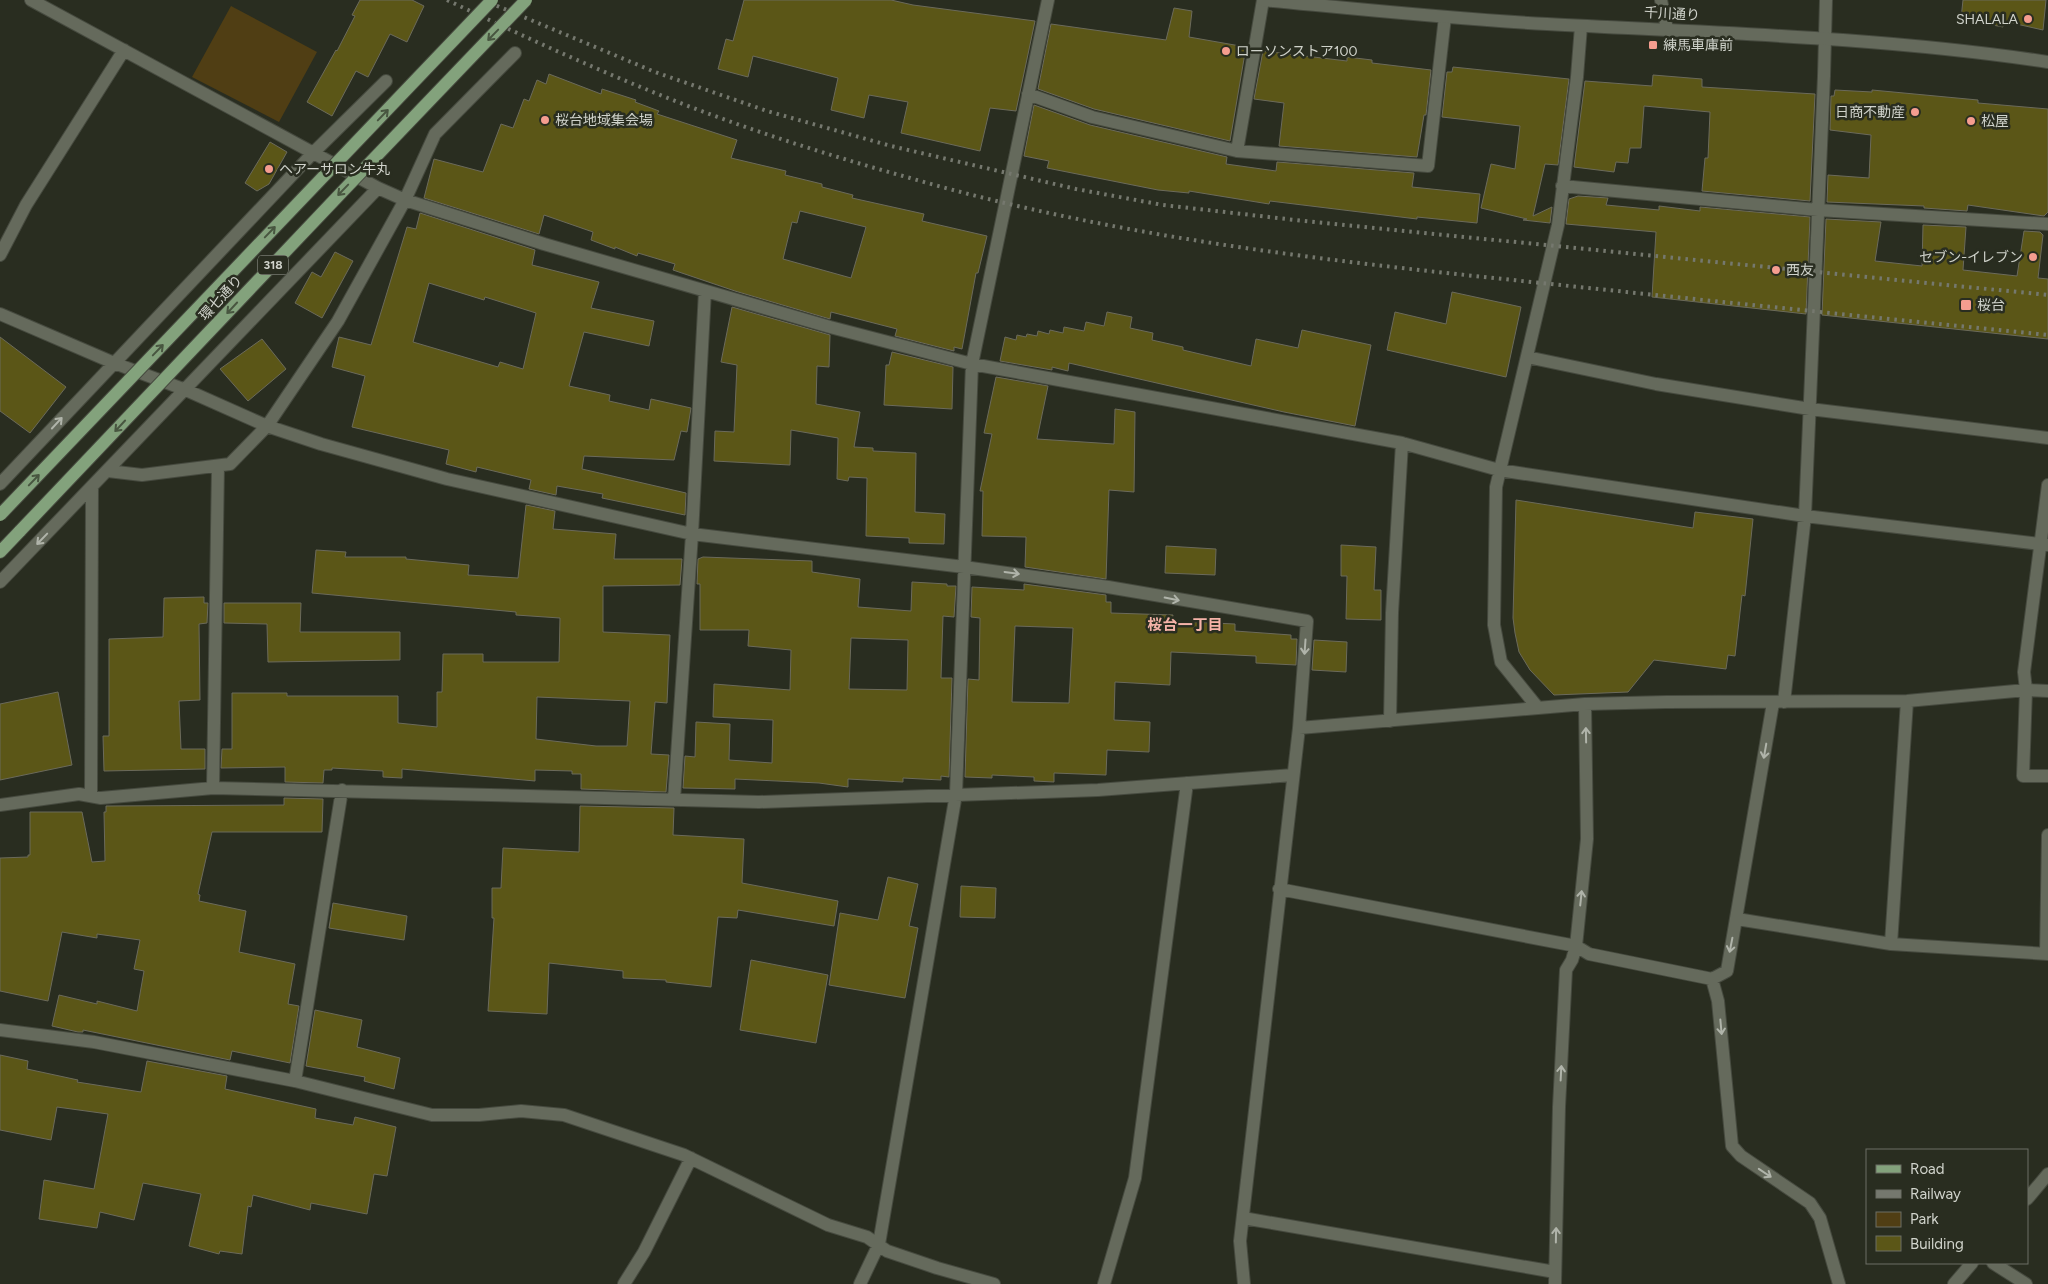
<svg xmlns="http://www.w3.org/2000/svg" width="2048" height="1284" font-family="Figtree,'Noto Sans JP',sans-serif">
  <style>
    .green { fill: #503e14 }
    .building { fill: #5b5617; stroke: #6b6a5b; fill-rule: evenodd }
    .lines { fill: none; stroke-linecap: round; stroke-linejoin: round }
    .minor-casing { stroke: #464a3f; stroke-width: 14 }
    .tertiary-casing { stroke: #464a3f; stroke-width: 14 }
    .secondary-casing { stroke: #464a3f; stroke-width: 14 }
    .primary-casing { stroke: #464a3f; stroke-width: 14 }
    .minor { stroke: #656a5c; stroke-width: 12 }
    .tertiary { stroke: #656a5c; stroke-width: 12 }
    .secondary { stroke: #656a5c; stroke-width: 12 }
    .primary { stroke: #83a27c; stroke-width: 12 }
    .rail { stroke: #75786e; stroke-width: 4; stroke-dasharray: 2.5 5; stroke-linecap: butt }
    .primary-bridge-casing { stroke: #464a3f; stroke-width: 14; stroke-linecap: butt }
    .primary-bridge { stroke: #83a27c; stroke-width: 12 }
    .oneway { stroke: #485640 }
    .oneway2 { stroke: #b0b4aa }
    .poi-dot { fill: #f59d8f; stroke: #292d20; stroke-width: 2 }
    .labels { text-anchor: middle; dominant-baseline: central; stroke-width: 5; stroke-linejoin: round; paint-order: stroke }
    .shield { fill: #292d20; stroke: #9ea198; stroke-width: 1 }
    .shield-label { font-size: 12px; font-weight: bold; fill: #d0d3cb }
    .street-label { font-size: 14px; fill: #d0d3cb; stroke: #292d20 }
    .poi-label { font-size: 14px; fill: #d0d3cb; stroke: #292d20; text-anchor: start }
    .neighbourhood-label { font-size: 15px; font-weight: bold; fill: #f5b3a8; stroke: #292d20 }
  </style>
  <rect width="100%" height="100%" fill="#292d20"/>
  <path class="green" d="M231,6L317,52L279,122L192,77Z"/>
  <path class="building" d="M360,0H412L424,6L407,42L390,34L368,77L356,71L332,116L307,102L336,50L337,51L355,16L352,15Z
    M744,0H891L913,5L1035,21L1016,111L990,108L980,151L901,133L908,102L869,95L864,118L831,110L838,78L753,56L748,77L718,69L726,39L733,41Z
    M1963,0H2046L2043,30L2003,21V27L1961,19Z
    M1174,8L1192,11L1189,37L1246,47L1230,141L1094,109L1038,89L1051,24L1166,40Z
    M1263,51L1347,61V57L1372,60V63L1431,70L1426,115H1424L1417,157L1279,146L1284,103L1254,99Z
    M1453,67L1569,79L1558,165L1545,164L1533,216L1552,207L1550,223L1523,220L1527,219L1481,208L1491,164L1515,169L1520,126L1442,117L1447,72H1452Z
    M549,74L601,94L602,89L636,100L635,102L659,111L657,114L737,140L731,158L786,171L785,175L822,184V187L853,195L852,198L924,214L922,221L987,236L978,273H976L962,349L954,347V351L895,336L897,329L831,312L830,319L735,291L673,270L675,264L638,253L637,256L615,247V249L591,240L593,232L544,215L539,234L424,198L434,159L483,172L501,124L513,128L524,99L529,101L537,80L546,84ZM800,211L866,227L851,278L783,259L792,222L797,223Z
    M1653,75L1702,79V87L1815,94L1810,201L1702,191L1705,158H1708L1710,112L1644,106L1641,148H1630L1628,163L1616,162L1614,172L1574,167L1585,81L1652,86Z
    M1835,90L1872,92V90L1978,100V103L2048,109V212L2044,216L1968,205L1967,211L1924,208V206L1827,202L1828,175L1869,178L1871,135L1830,130L1831,96H1834Z
    M1034,105L1090,125L1227,157L1226,164L1276,171L1277,162L1414,173L1412,187L1480,194L1477,223L1417,217V219L1270,201L1269,204L1189,191V193L1158,190L1047,168L1049,161L1024,156Z
    M270,142L287,152L269,184L257,191L245,183Z
    M1578,196L1608,198L1606,205L1659,210V206L1700,211V207L1810,217L1806,314L1652,297L1656,232L1566,224L1569,199Z
    M420,213L535,250L532,265L599,282L591,308L654,321L649,346L584,332L569,386L610,395L609,401L649,410L651,399L691,408L687,432L681,431L674,460L584,456L582,469L686,493L685,515L602,498L603,494L557,486L556,495L529,489L531,480L477,467L476,472L446,464L449,450L352,427L365,376L332,367L339,337L371,345L407,227L416,229ZM429,283L484,300L485,297L536,313L523,369L500,362L498,367L413,342Z
    M1826,219L1881,222L1875,261L1922,266L1923,225L1966,227L1963,270L2017,276L2024,231L2040,232L2043,235L2038,278L2048,279V339L1822,315Z
    M335,252L353,261L322,318L295,303L312,272L321,277Z
    M1452,292L1521,307L1506,377L1387,350L1395,312L1446,324Z
    M732,307L830,335L829,367L817,366L816,404L860,412L854,447L873,448V451L916,453L915,512L945,514L944,544L909,543V538L866,536L867,478L849,477L848,481L837,479L838,438L791,430L790,465L714,461L715,431L734,432L737,365L721,362Z
    M1107,312L1132,317L1130,328L1153,333L1152,340L1183,347V350L1251,366L1256,339L1298,348L1302,330L1371,345L1355,426L1284,412L1069,363L1068,371L1052,367V370L1000,361L1005,337L1016,340L1017,335L1026,337L1027,334L1037,336L1038,331L1049,334L1050,330L1063,333L1064,327L1084,331L1086,322L1104,326Z
    M0,337L66,387L30,433L0,411Z
    M262,339L286,369L248,401L220,369Z
    M892,352L953,367L952,409L884,405L886,365H889Z
    M996,377L1048,386L1037,439L1114,444L1115,409L1135,412L1134,492L1109,490L1106,579L1025,567L1026,537L982,536L983,491H980L992,434L984,433Z
    M1516,500L1693,528L1695,512L1753,519L1745,596L1742,595L1735,656L1728,655L1726,669L1654,660L1628,692L1554,695L1530,670L1519,652L1515,633L1513,618Z
    M526,505L555,511L553,529L616,534L614,559H682L680,585L603,586V632L670,635L667,703L655,702L651,754L669,755L666,792L581,789V774H572V771L535,770V781L402,769V778L383,777V771L332,768V770H324L323,783L285,782V767L221,768L222,749H232V693H287V696H398V723L437,727V692H442L443,654H483V662H559L560,618L516,615V612L312,593L316,550L346,552L345,557H406V559L469,565L468,575L518,578ZM537,697L630,701L627,746H596L536,739Z
    M1341,545L1376,547L1374,590H1381V620L1346,619L1347,576H1341Z
    M1166,546L1216,549L1215,575L1165,573Z
    M703,557L812,561V572L860,579L858,607L911,611L912,582L947,584V586H956L954,617L943,616L941,678H952L949,777L941,776V780L903,778V782L848,779V787L819,783L735,779V789L683,788L685,756L695,757L696,722L730,724L729,760L772,763L773,720L713,717L714,684L790,690L791,650L748,646L749,630H700V584H697L698,559ZM851,638L908,640L907,690L849,689Z
    M1024,584L1106,595V602H1111V613L1173,615L1172,621L1235,624V631L1291,635V639H1297L1296,665L1256,663V656L1171,652L1170,685L1115,682L1114,720L1150,722L1149,752L1107,750L1106,775L1054,773V782L1034,781V777L992,775V778L965,777L968,679L979,680L980,618L971,617L972,587L1024,590ZM1015,626L1073,628L1069,703L1012,702Z
    M204,597V603H208L207,623L199,624L200,700L179,701L181,749H205V769L104,771L103,736H109V639L163,637L164,598Z
    M224,603H301L300,632H400V660L268,662L267,624L224,623Z
    M1314,640L1347,642L1346,672L1312,670Z
    M58,692L72,765L0,780V704Z
    M284,798L323,799L322,832H212L198,894L200,895L199,901L246,911L239,952L295,964L288,1004L299,1006L290,1063L232,1051L230,1060L83,1030V1032H78L52,1026L59,995L97,1004V1001L137,1011L144,971L134,969L140,940L97,934V938L62,932L48,1001L0,991V858L28,857V855H30V812H82L92,862L105,861L104,812H106V806L284,805Z
    M580,806L674,808L673,835L744,839L742,883L838,901L834,926L738,910L737,918L718,917L711,987L666,982V980L623,978V971L549,963L547,1014L488,1011L494,918H492V888H501L503,848L579,852Z
    M888,877L918,884L909,926L918,928L905,998L829,985L840,913L878,920Z
    M961,886L996,888L995,918L960,917Z
    M333,903L407,916L404,940L329,928Z
    M751,960L828,975L816,1043L740,1030Z
    M315,1010L362,1020L357,1047L400,1058L394,1089L364,1081L365,1077L306,1066Z
    M0,1055L28,1061L27,1069L78,1080L77,1082L141,1092L147,1061L227,1076L225,1089L316,1109L315,1118L353,1125L355,1117L396,1127L387,1176L374,1174L367,1214L311,1203L310,1210L253,1195L251,1207L248,1206L242,1254L220,1251L219,1254L189,1246L201,1194L143,1183L134,1220L100,1212L97,1228L39,1219L44,1180L94,1189L108,1114L57,1107L51,1140L0,1130Z"/>
  <g class="lines">
    <g class="minor-casing">
      <path id="minor" d="M31,0L378,188L405,200L544,244L830,327L972,364L1402,443L1499,470L1805,516L2048,545
        M1661,0L1667,29
        M1028,94L1092,117L1237,151L1428,166L1445,17
        M1237,151L1263,0
        M1562,186L1818,210L2048,224
        M0,255L26,205L124,50
        M0,314L114,363L186,390L267,426L321,444L447,479L692,534L964,567L1108,587L1307,621L1299,728L1240,1241L1244,1284
        M1527,357L1656,384L1810,409L2048,438
        M108,471L142,475L230,464L267,426L338,321L405,200L435,134L515,53
        M0,484L313,153L386,81
        M2048,485L2024,672L2026,690L2023,776H2048
        M0,582C127,451 252,319 378,188
        M1784,702L1805,516L1824,76L1826,0
        M1538,708L1501,662L1494,625L1496,487L1558,225L1577,77L1581,26
        M1390,721L1392,613L1402,443
        M1299,728L1585,704L1666,702L1907,701L2026,690L2048,691
        M213,788L218,466
        M91,795L92,488
        M674,800L692,534L705,291
        M0,805L79,794L101,798L213,788L759,802L1098,790L1293,775
        M1279,889L1576,946L1589,954L1712,979L1727,971L1773,703
        M1737,919L1891,944L2048,954
        M1891,944L1907,701
        M2046,954L2048,835
        M1712,979L1718,1001L1732,1146L1741,1156L1810,1203L1820,1218L1839,1284
        M0,1030L94,1042L295,1081L432,1115H479L521,1111L564,1115L684,1155L828,1225L867,1237L887,1251L937,1268L994,1284
        M295,1081L342,790
        M1243,1218L1555,1272
        M1993,1263L2026,1284
        M624,1284L644,1252L691,1158
        M860,1284L879,1244L956,794L972,364L1048,0
        M1104,1284L1135,1178L1187,783
        M1555,1284L1559,1107L1566,970L1572,960L1576,946L1587,839L1585,704"/>
    </g>
    <g class="tertiary-casing">
      <path id="tertiary" d="M2027,1199L2048,1174
        M1954,1284L1972,1263"/>
    </g>
    <g class="secondary-casing">
      <path id="secondary" d="M1263,0C1358,9 1452,19 1547,24C1714,33 1882,37 2048,62"/>
    </g>
    <g class="primary-casing">
      <path id="primary" d="M0,552L20,531"/>
    </g>
    <use href="#minor" class="minor"/>
    <use href="#tertiary" class="tertiary"/>
    <use href="#secondary" class="secondary"/>
    <use href="#primary" class="primary"/>
    <path class="rail" d="M447,0C512,31 577,61 643,88C730,124 820,153 910,178C1106,235 1310,259 1513,280C1691,299 1870,317 2048,335
      M483,0L655,72L767,111L891,146L1076,189L1163,205L1304,221L2048,295"/>
    <g class="primary-bridge-casing">
      <path id="primary-bridge" d="M0,515L492,0
        M20,531L341,193L526,0"/>
    </g>
    <use href="#primary-bridge" class="primary-bridge"/>
  </g>
  <defs><path id="oneway-shaft" d="M-6 0H5M1.5-3L5.5 0L1.5 3" fill="none" stroke-width="1.6" stroke-linecap="round" stroke-linejoin="round" transform="scale(1.25)"/></defs>
  <g class="oneway">
    <use href="#oneway-shaft" transform="translate(493 35) rotate(134)"/>
    <use href="#oneway-shaft" transform="translate(383 115) rotate(-46)"/>
    <use href="#oneway-shaft" transform="translate(343 190) rotate(134)"/>
    <use href="#oneway-shaft" transform="translate(270 232) rotate(-46)"/>
    <use href="#oneway-shaft" transform="translate(232 308) rotate(133)"/>
    <use href="#oneway-shaft" transform="translate(158 350) rotate(-46)"/>
    <use href="#oneway-shaft" transform="translate(120 426) rotate(133)"/>
    <use href="#oneway-shaft" transform="translate(34 480) rotate(-46)"/>
  </g>
  <g class="oneway2">
    <use href="#oneway-shaft" transform="translate(57 423) rotate(-47)"/>
    <use href="#oneway-shaft" transform="translate(42 539) rotate(134)"/>
    <use href="#oneway-shaft" transform="translate(1012 573) rotate(8)"/>
    <use href="#oneway-shaft" transform="translate(1172 599) rotate(11)"/>
    <use href="#oneway-shaft" transform="translate(1305 647) rotate(94)"/>
    <use href="#oneway-shaft" transform="translate(1586 735) rotate(-91)"/>
    <use href="#oneway-shaft" transform="translate(1765 751) rotate(100)"/>
    <use href="#oneway-shaft" transform="translate(1581 898) rotate(-84)"/>
    <use href="#oneway-shaft" transform="translate(1731 945) rotate(101)"/>
    <use href="#oneway-shaft" transform="translate(1721 1027) rotate(85)"/>
    <use href="#oneway-shaft" transform="translate(1561 1073) rotate(-87)"/>
    <use href="#oneway-shaft" transform="translate(1765 1173) rotate(34)"/>
    <use href="#oneway-shaft" transform="translate(1556 1235) rotate(-89)"/>
  </g>
  <g class="poi-dot">
    <circle cx="2028" cy="19" r="5"/>
    <rect x="1648" y="40" width="10" height="10" rx="2.5"/>
    <circle cx="1226" cy="51" r="5"/>
    <circle cx="1915" cy="112" r="5"/>
    <circle cx="545" cy="120" r="5"/>
    <circle cx="1971" cy="121" r="5"/>
    <circle cx="269" cy="169" r="5"/>
    <circle cx="2033" cy="257" r="5"/>
    <circle cx="1776" cy="270" r="5"/>
    <rect x="1960" y="299" width="12" height="12" rx="2.5"/>
  </g>
  <g class="labels">
    <rect class="shield" x="258" y="255.5" width="30" height="19" rx="4"/>
    <g class="shield-label">
      <text x="273" y="265">318</text>
    </g>
    <g class="street-label">
      <text transform="translate(1672 14) rotate(3)">千川通り</text>
      <text transform="translate(221 298) rotate(-47)">環七通り</text>
    </g>
    <g class="poi-label">
      <text x="2018" y="19" text-anchor="end">SHALALA</text>
      <text x="1663" y="45">練馬車庫前</text>
      <text x="1236" y="51">ローソンストア100</text>
      <text x="1905" y="112" text-anchor="end">日商不動産</text>
      <text x="555" y="120">桜台地域集会場</text>
      <text x="1981" y="121">松屋</text>
      <text x="279" y="169">ヘアーサロン牛丸</text>
      <text x="2023" y="257" text-anchor="end">セブン-イレブン</text>
      <text x="1786" y="270">西友</text>
      <text x="1977" y="305">桜台</text>
    </g>
    <g class="neighbourhood-label">
      <text x="1185" y="625">桜台一丁目</text>
    </g>
  </g>
  <rect x="1866" y="1149" width="162" height="115" fill="#292d20" stroke="#6c6f64"/>
  <rect x="1876" y="1165" width="25" height="8" fill="#83a27c" stroke="#6c6f64"/>
  <text x="1910" y="1174" font-size="15" fill="#d0d3cb">Road</text>
  <rect x="1876" y="1190" width="25" height="8" fill="#75786e" stroke="#6c6f64"/>
  <text x="1910" y="1199" font-size="15" fill="#d0d3cb">Railway</text>
  <rect x="1876" y="1212" width="25" height="15" fill="#503e14" stroke="#6c6f64"/>
  <text x="1910" y="1224" font-size="15" fill="#d0d3cb">Park</text>
  <rect x="1876" y="1236" width="25" height="15" fill="#5b5617" stroke="#6c6f64"/>
  <text x="1910" y="1249" font-size="15" fill="#d0d3cb">Building</text>
</svg>
